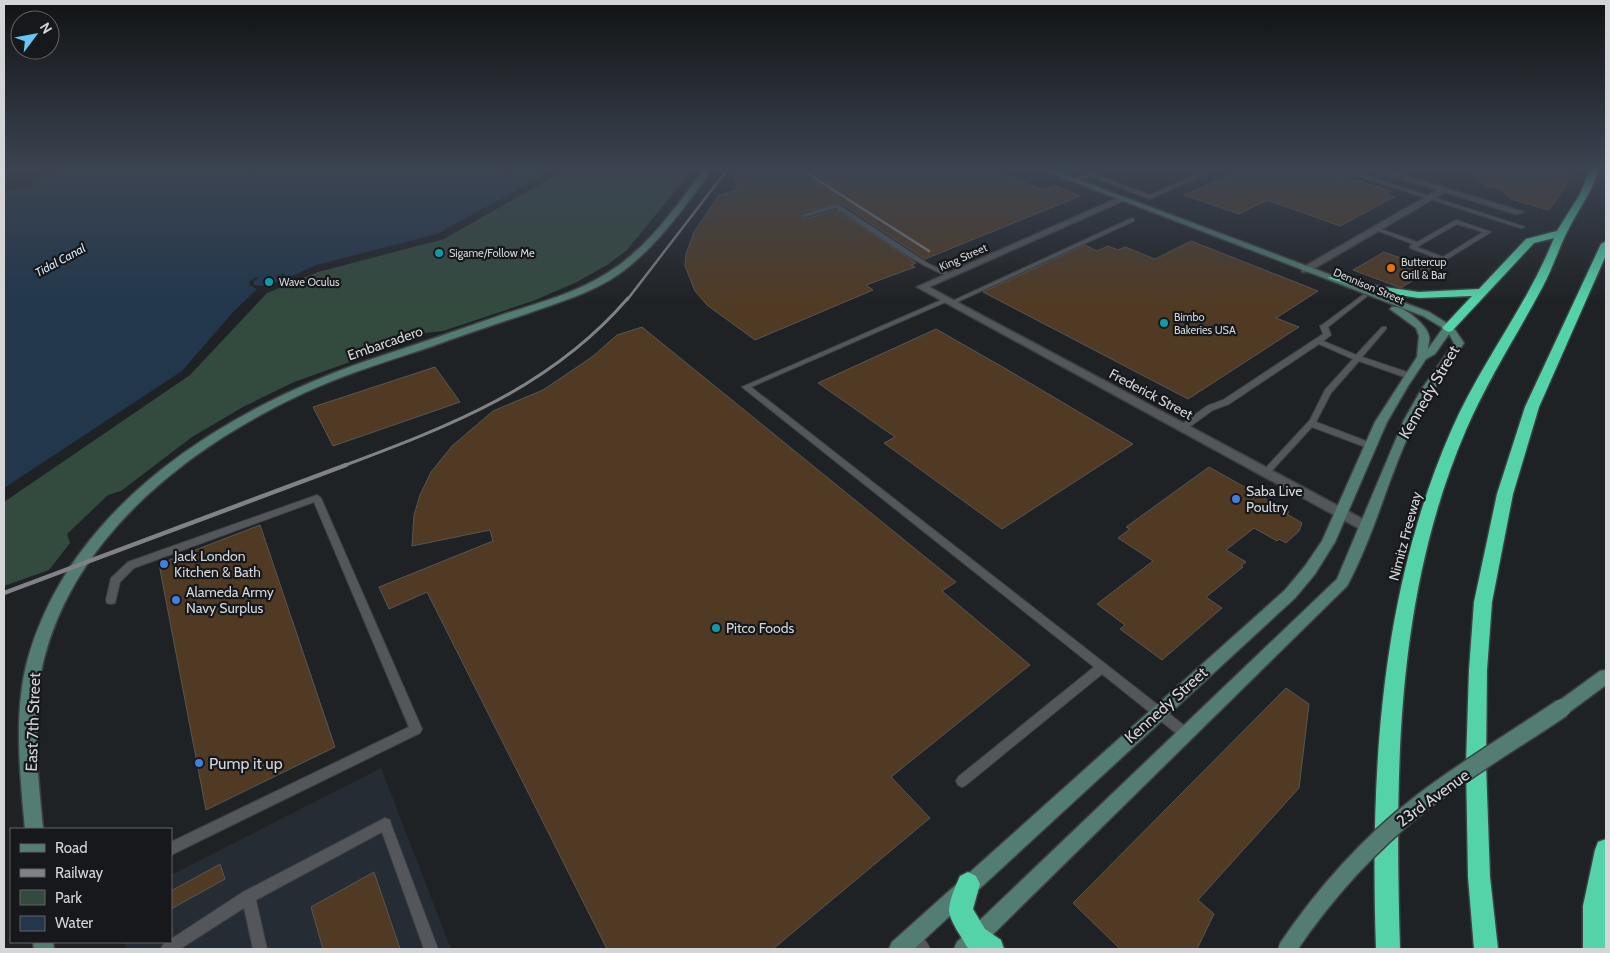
<svg xmlns="http://www.w3.org/2000/svg" width="1610" height="953" font-family="Cabin,sans-serif">
  <style>
    .built { fill: #252c34 }
    .green { fill: #334a3e }
    .water { fill: #22374c }
    .pier { fill: #1f2225 }
    .building { fill: #503a23; stroke: #595652 }
    .lines { fill: none; stroke-linecap: round; stroke-linejoin: round }
    .service-casing { stroke: #3e4042; stroke-width: 2 }
    .minor-casing { stroke: #3e4042; stroke-width: 3 }
    .secondary-casing { stroke: #3e4042; stroke-width: 3 }
    .motorway-casing { stroke: #3e4042; stroke-width: 3 }
    .service { fill: #53575b; fill-rule: evenodd }
    .minor { fill: #53575b; fill-rule: evenodd }
    .secondary { fill: #537c72; fill-rule: evenodd }
    .motorway { fill: #54d3a8; fill-rule: evenodd }
    .rail-far2 { stroke: #808285; stroke-width: 2.5 }
    .rail-far1 { stroke: #808285; stroke-width: 3 }
    .rail { stroke: #808285; stroke-width: 4.5 }
    .secondary-bridge-casing { stroke: #3e4042; stroke-width: 21; stroke-linecap: butt }
    .secondary-bridge { stroke: #537c72; stroke-width: 18 }
    .culture-dot { fill: #0f9aa8; stroke: #16181c; stroke-width: 2 }
    .food-dot { fill: #e8710a; stroke: #16181c; stroke-width: 2 }
    .shop-dot { fill: #3f7fe0; stroke: #16181c; stroke-width: 2 }
    .labels { text-anchor: middle; dominant-baseline: central; stroke-width: 4.5; stroke-linejoin: round; paint-order: stroke }
    .far-poi-label { font-size: 11px; fill: #d3d5d7; stroke: #16181c; text-anchor: start }
    .far-street-label { font-size: 11px; fill: #d3d5d7; stroke: #16181c }
    .far-water-label { font-size: 12px; font-style: italic; fill: #d5e6f8; stroke: #16181c }
    .street-label { font-size: 14px; fill: #d3d5d7; stroke: #16181c }
    .poi-label { font-size: 14px; fill: #d3d5d7; stroke: #16181c; text-anchor: start }
    .near-street-label { font-size: 16px; fill: #d3d5d7; stroke: #16181c }
    .near-poi-label { font-size: 16px; fill: #d3d5d7; stroke: #16181c; text-anchor: start }
  </style>
  <rect width="100%" height="100%" fill="#1f2225"/>
  <path class="built" d="M381,768L451,949H126L124,942H171V875Z"/>
  <path class="green" d="M563,170H692L627,250L607,265L577,282L533,301L443,331L415,334L378,347L367,356L294,382L243,407L192,437L121,491L108,495L67,534L70,543L49,570L4,586V500L266,291Z"/>
  <path class="water" d="M40,170H563L443,236L318,270L266,291L189,373L4,500V188L11,187Z"/>
  <path class="pier" d="M35,170H53L29,187L4,191V186L10,185Z
    M553,170H565L444,239L318,272L267,293L190,375L4,502V488L182,371L234,311L257,289L249,285L250,281L256,277L259,278L254,281V285L267,286L282,280L283,277L280,274L283,273L288,278L316,265L437,234Z"/>
  <path class="building" d="M734,170H994L1043,190L1054,185L1080,196L925,259L840,203L800,213V217L805,219L836,210L916,263L911,265L915,267L866,285L873,290L755,340L707,305L695,291L685,266L686,254L694,232L719,195L737,190Z
    M1239,170H1343L1345,174L1341,176L1391,191L1386,194L1394,197L1340,226L1267,200L1239,214L1184,195Z
    M1467,170H1571L1564,188L1549,210L1511,199L1497,187L1486,186Z
    M1191,241L1318,291L1276,318L1299,327L1188,399L983,292L1085,245L1097,251L1108,246L1118,250L1125,247L1155,259Z
    M1384,252L1431,269L1401,288L1353,270Z
    M642,327L956,582L942,591L1030,665L891,777L930,818L773,949H607L427,592L389,609L379,587L493,541L490,530L412,546L414,515L420,495L431,472L452,446L493,411L543,390L592,357L617,335Z
    M936,329L1006,369L1133,444L1002,529L884,443L895,437L818,383Z
    M435,367L460,402L333,446L313,407Z
    M1209,467L1289,512L1287,514L1302,523L1299,531L1286,543L1279,539L1277,541L1254,528L1226,550L1246,562L1241,566L1243,567L1206,597L1222,608L1162,660L1120,629L1125,625L1097,604L1153,561L1118,538L1130,529L1126,527Z
    M260,525L335,747L206,810L159,564Z
    M1286,688L1309,704L1299,788L1198,900L1214,914L1197,949H1120L1073,903Z
    M220,864L225,879L171,909V891Z
    M374,872L400,949H323L311,907Z"/>
  <g class="lines">
    <g class="service-casing">
      <path id="service" d="M1097,170H1104L1094,174L1150,195L1198,174L1190,170H1196L1206,174L1150,199L1090,176L1074,182L1071,180Z
        M1345,170H1349L1525,227L1520,228L1345,172Z
        M835,205H839L929,264L953,275L952,276C933,277 856,221 836,208L804,217L801,215Z
        M1132,218L1134,219V221L953,304H949L948,303Z
        M1456,220L1491,232L1444,261L1410,248V246L1413,244L1373,229L1378,228L1417,242ZM1457,224L1483,232L1443,257L1417,247Z
        M1364,294L1367,296L1366,297L1328,327L1331,335L1323,341L1356,355L1382,327H1386V329L1362,357L1413,374L1414,376L1410,378H1407L1359,361L1331,393L1316,422L1374,444L1375,446L1374,448H1368L1312,427L1268,475L1265,476L1261,473L1310,420L1325,390L1353,359L1319,344L1229,404L1213,410L1185,430H1179L1178,428L1179,426L1207,406L1223,400L1323,334L1320,326L1322,325Z
        M946,298L949,300L948,301L751,387L1190,730L1192,734L1190,738L1186,739L1182,738L1102,674L966,785L962,787L958,785L956,781L958,777L1094,667L742,387Z
        M317,495L321,498L422,729L420,733L171,855V842L409,727L314,502L134,568L120,582L115,603L111,604L107,603L106,600L111,578L128,562Z
        M385,818L390,820L391,824L438,949H424L382,832L256,900L267,949H253L244,908L180,949H161C163,943 165,942 171,942V939L243,892Z
        M912,930C920,933 927,941 930,949H914L907,942L905,937L907,932Z"/>
    </g>
    <g class="minor-casing">
      <path id="minor" d="M1377,170H1387L1523,212L1516,214L1445,192L1308,272H1302V268L1438,190L1377,172Z
        M1120,197L1127,199L929,287L1370,523L1372,526L1370,529H1360L917,287Z"/>
    </g>
    <g class="secondary-casing">
      <path id="secondary" d="M704,170H712C684,207 657,247 619,274C592,293 559,302 529,313C496,324 463,335 430,347C388,361 345,374 304,393C192,445 76,533 44,659C30,713 38,774 43,829H25C20,774 13,712 28,658C72,504 226,409 369,360C415,345 461,329 507,313C542,302 578,292 609,272C649,247 676,206 704,170Z
        M1043,170H1052L1429,312L1453,327L1464,343C1443,375 1421,406 1406,441C1385,489 1372,540 1347,586L978,949H954L957,942L1337,579L1404,420L1421,390L1454,343L1449,334L1435,354L1426,359L1408,386L1387,422L1335,542L1315,574L1295,598L914,949H889L892,942L1285,590L1305,566L1322,541L1375,422L1417,357L1419,336L1416,328L1390,309L1392,307C1403,305 1427,325 1429,336C1430,340 1428,345 1428,349L1443,328L1423,316Z
        M1606,670V685L1568,713L1562,715L1556,713L1554,708L1556,703L1600,671Z
        M33,942H53L54,949H34Z"/>
    </g>
    <g class="motorway-casing">
      <path id="motorway" d="M1590,170H1598C1592,193 1577,211 1567,232C1558,250 1552,270 1542,288C1517,335 1487,381 1466,430C1395,595 1395,773 1400,949H1376C1370,774 1380,593 1451,431C1480,364 1527,306 1554,238L1534,243L1452,331L1448,332L1442,328L1472,296L1419,298L1370,291L1328,278L1334,275L1371,285L1419,292L1479,289L1526,239L1557,231L1580,194Z
        M1606,241V255L1539,407L1513,494L1492,602L1487,670L1486,764L1490,877L1498,949H1474L1468,877L1466,764L1469,670L1474,602L1497,494L1525,407L1601,244Z
        M1606,839V949H1583V906L1595,850L1598,842Z
        M968,872L976,876L980,884L973,909L985,929L1001,940L1004,949H971L967,947C962,937 950,922 949,911C949,900 956,885 960,876Z"/>
    </g>
    <use href="#service" class="service"/>
    <use href="#minor" class="minor"/>
    <use href="#secondary" class="secondary"/>
    <use href="#motorway" class="motorway"/>
    <path class="rail-far2" d="M802,170L929,251
      M627,300L727,170"/>
    <path class="rail-far1" d="M343,466C450,426 552,387 628,298"/>
    <path class="rail" d="M4,593L346,465"/>
    <g class="secondary-bridge-casing">
      <path id="secondary-bridge" d="M1287,949C1324,894 1368,845 1420,804C1465,769 1515,740 1562,708"/>
    </g>
    <use href="#secondary-bridge" class="secondary-bridge"/>
  </g>
  <linearGradient id="sky" x2="0" y2="1"><stop stop-color="#111314"/><stop offset="0.56" stop-color="#3c4451"/><stop offset="1" stop-color="#3c4451" stop-opacity="0"/></linearGradient>
  <rect width="1610" height="303" fill="url(#sky)"/>
  <g class="culture-dot">
    <circle cx="439" cy="253" r="5"/>
    <circle cx="269" cy="282" r="5"/>
    <circle cx="1164" cy="323" r="5"/>
    <circle cx="716" cy="628" r="5"/>
  </g>
  <circle class="food-dot" cx="1391" cy="268" r="5"/>
  <g class="shop-dot">
    <circle cx="1236" cy="499" r="5"/>
    <circle cx="164" cy="564" r="5"/>
    <circle cx="176" cy="600" r="5"/>
    <circle cx="199" cy="763" r="5"/>
  </g>
  <g class="labels">
    <g class="far-poi-label">
      <text x="449" y="253">Sigame/Follow Me</text>
      <text x="1401" y="262">Buttercup<tspan x="1401" dy="13">Grill &amp; Bar</tspan></text>
      <text x="279" y="282">Wave Oculus</text>
      <text x="1174" y="317">Bimbo<tspan x="1174" dy="13">Bakeries USA</tspan></text>
    </g>
    <g class="far-street-label">
      <text transform="translate(963 257) rotate(-24)">King Street</text>
      <text transform="translate(1369 286) rotate(23)">Dennison Street</text>
    </g>
    <g class="far-water-label">
      <text transform="translate(60 260) rotate(-29)">Tidal Canal</text>
    </g>
    <g class="street-label">
      <text transform="translate(385 343) rotate(-19)">Embarcadero</text>
      <text transform="translate(1151 394) rotate(28)">Frederick Street</text>
      <text transform="translate(1405 536) rotate(-75)">Nimitz Freeway</text>
    </g>
    <g class="poi-label">
      <text x="1246" y="491">Saba Live<tspan x="1246" dy="16">Poultry</tspan></text>
      <text x="174" y="556">Jack London<tspan x="174" dy="16">Kitchen &amp; Bath</tspan></text>
      <text x="186" y="592">Alameda Army<tspan x="186" dy="16">Navy Surplus</tspan></text>
      <text x="726" y="628">Pitco Foods</text>
    </g>
    <g class="near-street-label">
      <text transform="translate(1429 392) rotate(-60)">Kennedy Street</text>
      <text transform="translate(1166 705) rotate(-42)">Kennedy Street</text>
      <text transform="translate(33 722) rotate(-88)">East 7th Street</text>
      <text transform="translate(1433 798) rotate(-36)">23rd Avenue</text>
    </g>
    <g class="near-poi-label">
      <text x="209" y="763">Pump it up</text>
    </g>
  </g>
  <rect width="1610" height="953" fill="none" stroke="#d3d5d7" stroke-width="10"/>
  <rect x="10" y="828" width="162" height="115" fill="#16181c" stroke="#626467"/>
  <rect x="20" y="844" width="25" height="8" fill="#537c72" stroke="#626467"/>
  <text x="55" y="853" font-size="15" fill="#d3d5d7">Road</text>
  <rect x="20" y="869" width="25" height="8" fill="#808285" stroke="#626467"/>
  <text x="55" y="878" font-size="15" fill="#d3d5d7">Railway</text>
  <rect x="20" y="890" width="25" height="15" fill="#334a3e" stroke="#626467"/>
  <text x="55" y="903" font-size="15" fill="#d3d5d7">Park</text>
  <rect x="20" y="916" width="25" height="15" fill="#22374c" stroke="#626467"/>
  <text x="55" y="928" font-size="15" fill="#d3d5d7">Water</text>
  <g transform="translate(35 35) rotate(58)"><circle r="24" fill="#16181c" stroke="#626467"/>
  <path d="M0-4L9 19L0 12L-9 19Z" fill="#68c4f0"/>
  <text y="-8" font-size="14" font-weight="bold" text-anchor="middle" fill="#d3d5d7">N</text>
  </g>
</svg>
